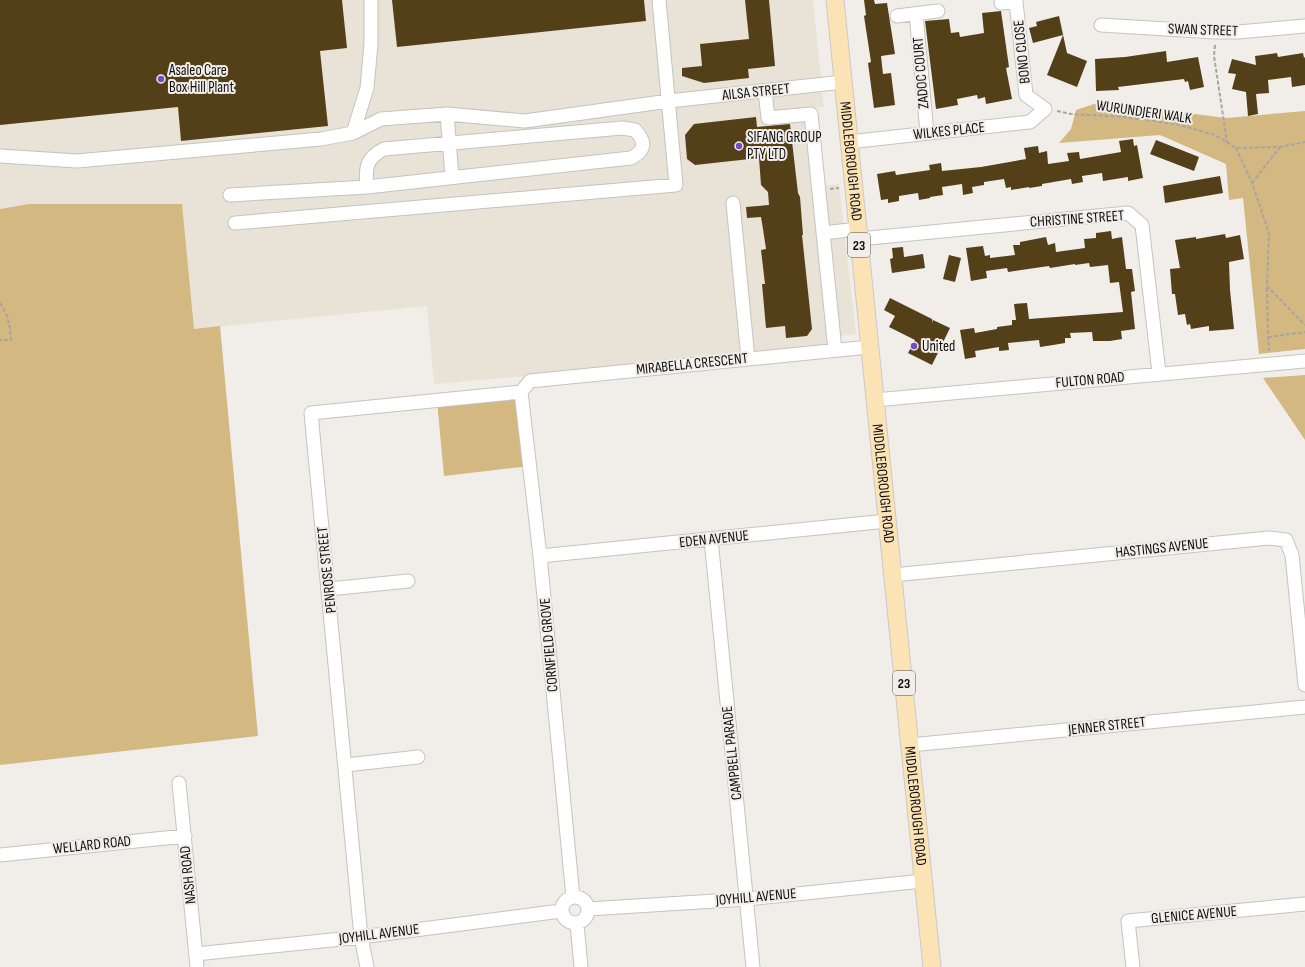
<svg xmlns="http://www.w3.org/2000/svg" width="1305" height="967" font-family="'Sofia Sans Condensed',sans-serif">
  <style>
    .built { fill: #e9e3d7 }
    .green { fill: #d4b881 }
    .building { fill: #544018 }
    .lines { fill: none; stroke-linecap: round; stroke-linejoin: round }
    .minor-casing { stroke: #c5c3bf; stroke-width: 15 }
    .major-casing { stroke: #cacaca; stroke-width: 19 }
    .path { stroke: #a7a5a2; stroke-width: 2; stroke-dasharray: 4 2; stroke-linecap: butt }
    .minor { stroke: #fff; stroke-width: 13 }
    .major { stroke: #fbe3b6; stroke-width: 17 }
    .poi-dot { fill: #714dc6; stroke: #f1eeea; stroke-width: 1.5 }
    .labels { text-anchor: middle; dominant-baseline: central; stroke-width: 4; stroke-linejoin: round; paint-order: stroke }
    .shield { fill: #f1eeea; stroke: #53514f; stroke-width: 1 }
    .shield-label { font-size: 14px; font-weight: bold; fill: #0f0e0d }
    .street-label { font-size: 15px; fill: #0f0e0d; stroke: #f1eeea }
    .poi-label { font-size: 15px; fill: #0f0e0d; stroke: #f1eeea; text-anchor: start }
  </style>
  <rect width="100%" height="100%" fill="#f1eeea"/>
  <path class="built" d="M0,0H813L824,107L810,108L819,186L839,184L856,334L834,337L835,350L434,384L427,306L194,329L29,204L0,209Z"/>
  <path class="green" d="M1100,102L1226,118L1305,111V349L1259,354L1243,198L1229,200L1226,164L1160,135L1059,143L1071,129L1076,110Z
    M29,204H182L194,329L220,326L258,736L0,765V209Z
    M1305,375V440L1263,378Z
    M521,392L530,466L444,476L437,401Z"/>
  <path class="building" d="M0,0H342L347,48L320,51L328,126L181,141L178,107L0,125Z
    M392,0H644L646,21L397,47Z
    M745,0H769L775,66L748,69L749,78L704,83L682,76V68L702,66L700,44L749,39Z
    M864,0H874L875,4L887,3L895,54L881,56L883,74L891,73L895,105L874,108L868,63L871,62L864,16L866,15Z
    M1001,11L1009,67L1006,68L1012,99L986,104L985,97L978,99L977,95L957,99L958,105L936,109L925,21L949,19L951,33L959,32L960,37L984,33L982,13Z
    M1059,16L1067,53L1087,61L1077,87L1047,75L1063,35L1033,43L1029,28L1037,26L1036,22Z
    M1166,51L1167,62L1198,57L1204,87L1190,90L1188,81L1185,82L1184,79L1118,87L1119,90L1096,91L1095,59L1125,57Z
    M1277,53L1278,57L1303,53L1304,58L1305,57V85L1292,87L1291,77L1268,80L1269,93L1256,94L1258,114L1248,116L1246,92L1232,89L1236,74L1228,73L1232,59L1256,65L1255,56Z
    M756,117L757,127L790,124L798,193L800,197L803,235H802L812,329L807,336L786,338L785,326L766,328L762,284H765L761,250L766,249L763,229L761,217L747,218L746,207L769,205L768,192L761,185L759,158L695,165L687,159L685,135L694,124Z
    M1133,139L1134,146L1137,145L1143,178L1128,181V177L1103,181L1102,173L1082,176L1083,182L1072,184L1071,179L1042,184V186L1029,188V187L1011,190V187L1006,188L1004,179L984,182V185L972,187L973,193L963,195L962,184L942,187L943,195L930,197V198L919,200L918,193L899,196V201L888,203V199L881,200L877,174L895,171L896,175L930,170L929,165L941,163L942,171L981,167L1026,159L1024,148L1038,146L1039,153L1047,151L1048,164L1069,161L1067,153L1079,152L1080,159L1121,152L1119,141Z
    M1156,140L1199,157L1194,171L1150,154Z
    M1220,176L1223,193L1165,203L1163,186Z
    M1111,231L1112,239L1122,237L1126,269H1132L1135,291L1131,292L1135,329L1121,331L1122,339L1110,341H1093L1092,332L1070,333L1071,338H1065V343L1053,345L1040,347L1039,340L1008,343L1009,350L999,351V347L975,351L976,357L965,359L960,330L974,328L975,333L997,329V327L1012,325V320H1016L1014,304L1027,303L1029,319L1123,312L1119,282L1110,283L1108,265L1090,267L1089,263L1075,265V264L1050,268L1049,266L1008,272L1007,268L986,271L987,278L971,281L966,248L983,246L985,256L990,255V258L1015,255L1013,245H1020V242L1046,237L1048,245L1055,243L1056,252L1085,248L1084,239L1096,238V233Z
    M1225,234L1226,238L1240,235L1244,259L1229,262L1230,290L1234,329L1209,331V326L1191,329L1190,324L1187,325L1185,314L1178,315L1175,294H1172L1170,269L1180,268L1175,240L1196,237V239Z
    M903,247L904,257L923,254L925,268L892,273L890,259L893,258L892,248Z
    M949,255L961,258L955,282L943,279Z
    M890,298L932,319L933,323V320L950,328L932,365L908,353L915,340L889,327L895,316L884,310Z"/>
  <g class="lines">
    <g class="minor-casing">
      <path id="minor" d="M916,14L927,133
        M897,16L938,11
        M1101,25L1215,32H1238L1305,26
        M765,91L768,118L811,114L835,350
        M447,114L452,177
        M622,128L635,130C646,142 646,150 631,158L367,187C365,168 366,158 384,149Z
        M353,133L367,88L371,44V0
        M849,142L1030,122L1045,109L1026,95L1016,2L1001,3
        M0,156L77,161L321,139L353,133L381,119L447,114L525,121L669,101L843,82
        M230,195L367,187
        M733,203L748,359
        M235,223L676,185L659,0
        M823,233L858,229
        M859,239L1128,213L1142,225L1159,373
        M521,392L540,556L573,897
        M521,392L530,381L869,347
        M875,400L1305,361
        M711,539L753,967
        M540,556L887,521
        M893,575L1269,538L1286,540L1292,555L1305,685
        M329,589L408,581
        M910,745L1305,707
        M346,765L418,757
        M179,783L197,967
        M0,855L185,836
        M562 910a13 13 0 1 1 26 0a13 13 0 1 1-26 0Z
        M588,909L747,899L923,881
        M577,924L581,967
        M196,954L361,937L561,911
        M367,967L361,937L311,413L521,392
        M1133,967L1128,921L1305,904"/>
    </g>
    <g class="major-casing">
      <g id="major">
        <path id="s1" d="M835,0L932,967"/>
      </g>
    </g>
    <path class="path" d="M1215,45L1214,56L1227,142
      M1057,111L1071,114L1124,117L1176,124L1215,135L1236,148L1280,147L1305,142
      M1236,148L1252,183L1269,233L1267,286L1305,325
      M1252,183L1280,147
      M830,189L839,188
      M1267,288L1268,337L1269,351
      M0,303C8,314 10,326 11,340H0
      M1268,337L1305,332"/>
    <use href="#minor" class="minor"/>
    <use href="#major" class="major"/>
  </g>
  <g class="poi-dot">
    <circle cx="161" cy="79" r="4"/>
    <circle cx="739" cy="146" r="4"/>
    <circle cx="914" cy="346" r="4"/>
  </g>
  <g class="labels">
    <g class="shield">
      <rect x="848" y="233" width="22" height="24" rx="3"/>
      <rect x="893" y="671" width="22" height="24" rx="3"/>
    </g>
    <g class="shield-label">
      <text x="859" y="245">23</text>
      <text x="904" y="683">23</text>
    </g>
    <g class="street-label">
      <text transform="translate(1203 30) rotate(2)">SWAN STREET</text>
      <text transform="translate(1022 52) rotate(-96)">BONO CLOSE</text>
      <text transform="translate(921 73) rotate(-95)">ZADOC COURT</text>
      <text transform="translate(756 92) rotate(-6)">AILSA STREET</text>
      <text transform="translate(1144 112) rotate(8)">WURUNDJERI WALK</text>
      <text transform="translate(949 131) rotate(-6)">WILKES PLACE</text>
      <text stroke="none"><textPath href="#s1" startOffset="162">MIDDLEBOROUGH ROAD</textPath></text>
      <text transform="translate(1077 219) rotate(-4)">CHRISTINE STREET</text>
      <text transform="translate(692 364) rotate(-6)">MIRABELLA CRESCENT</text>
      <text transform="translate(1090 380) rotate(-5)">FULTON ROAD</text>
      <text stroke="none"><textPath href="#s1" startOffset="486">MIDDLEBOROUGH ROAD</textPath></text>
      <text transform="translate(714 539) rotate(-6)">EDEN AVENUE</text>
      <text transform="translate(1162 548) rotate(-6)">HASTINGS AVENUE</text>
      <text transform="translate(327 570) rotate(-96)">PENROSE STREET</text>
      <text transform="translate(549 645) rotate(-95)">CORNFIELD GROVE</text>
      <text transform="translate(1107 726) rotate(-6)">JENNER STREET</text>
      <text transform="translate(732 753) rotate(-96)">CAMPBELL PARADE</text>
      <text stroke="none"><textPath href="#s1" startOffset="810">MIDDLEBOROUGH ROAD</textPath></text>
      <text transform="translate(92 845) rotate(-6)">WELLARD ROAD</text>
      <text transform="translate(188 875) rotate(-96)">NASH ROAD</text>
      <text transform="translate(756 897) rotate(-5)">JOYHILL AVENUE</text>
      <text transform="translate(1194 915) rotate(-5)">GLENICE AVENUE</text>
      <text transform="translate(379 934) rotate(-7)">JOYHILL AVENUE</text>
    </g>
    <g class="poi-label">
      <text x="169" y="70">Asaleo Care<tspan x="169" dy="17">Box Hill Plant</tspan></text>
      <text x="747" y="137">SIFANG GROUP<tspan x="747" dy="17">PTY LTD</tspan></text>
      <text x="922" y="346">United</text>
    </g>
  </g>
</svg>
